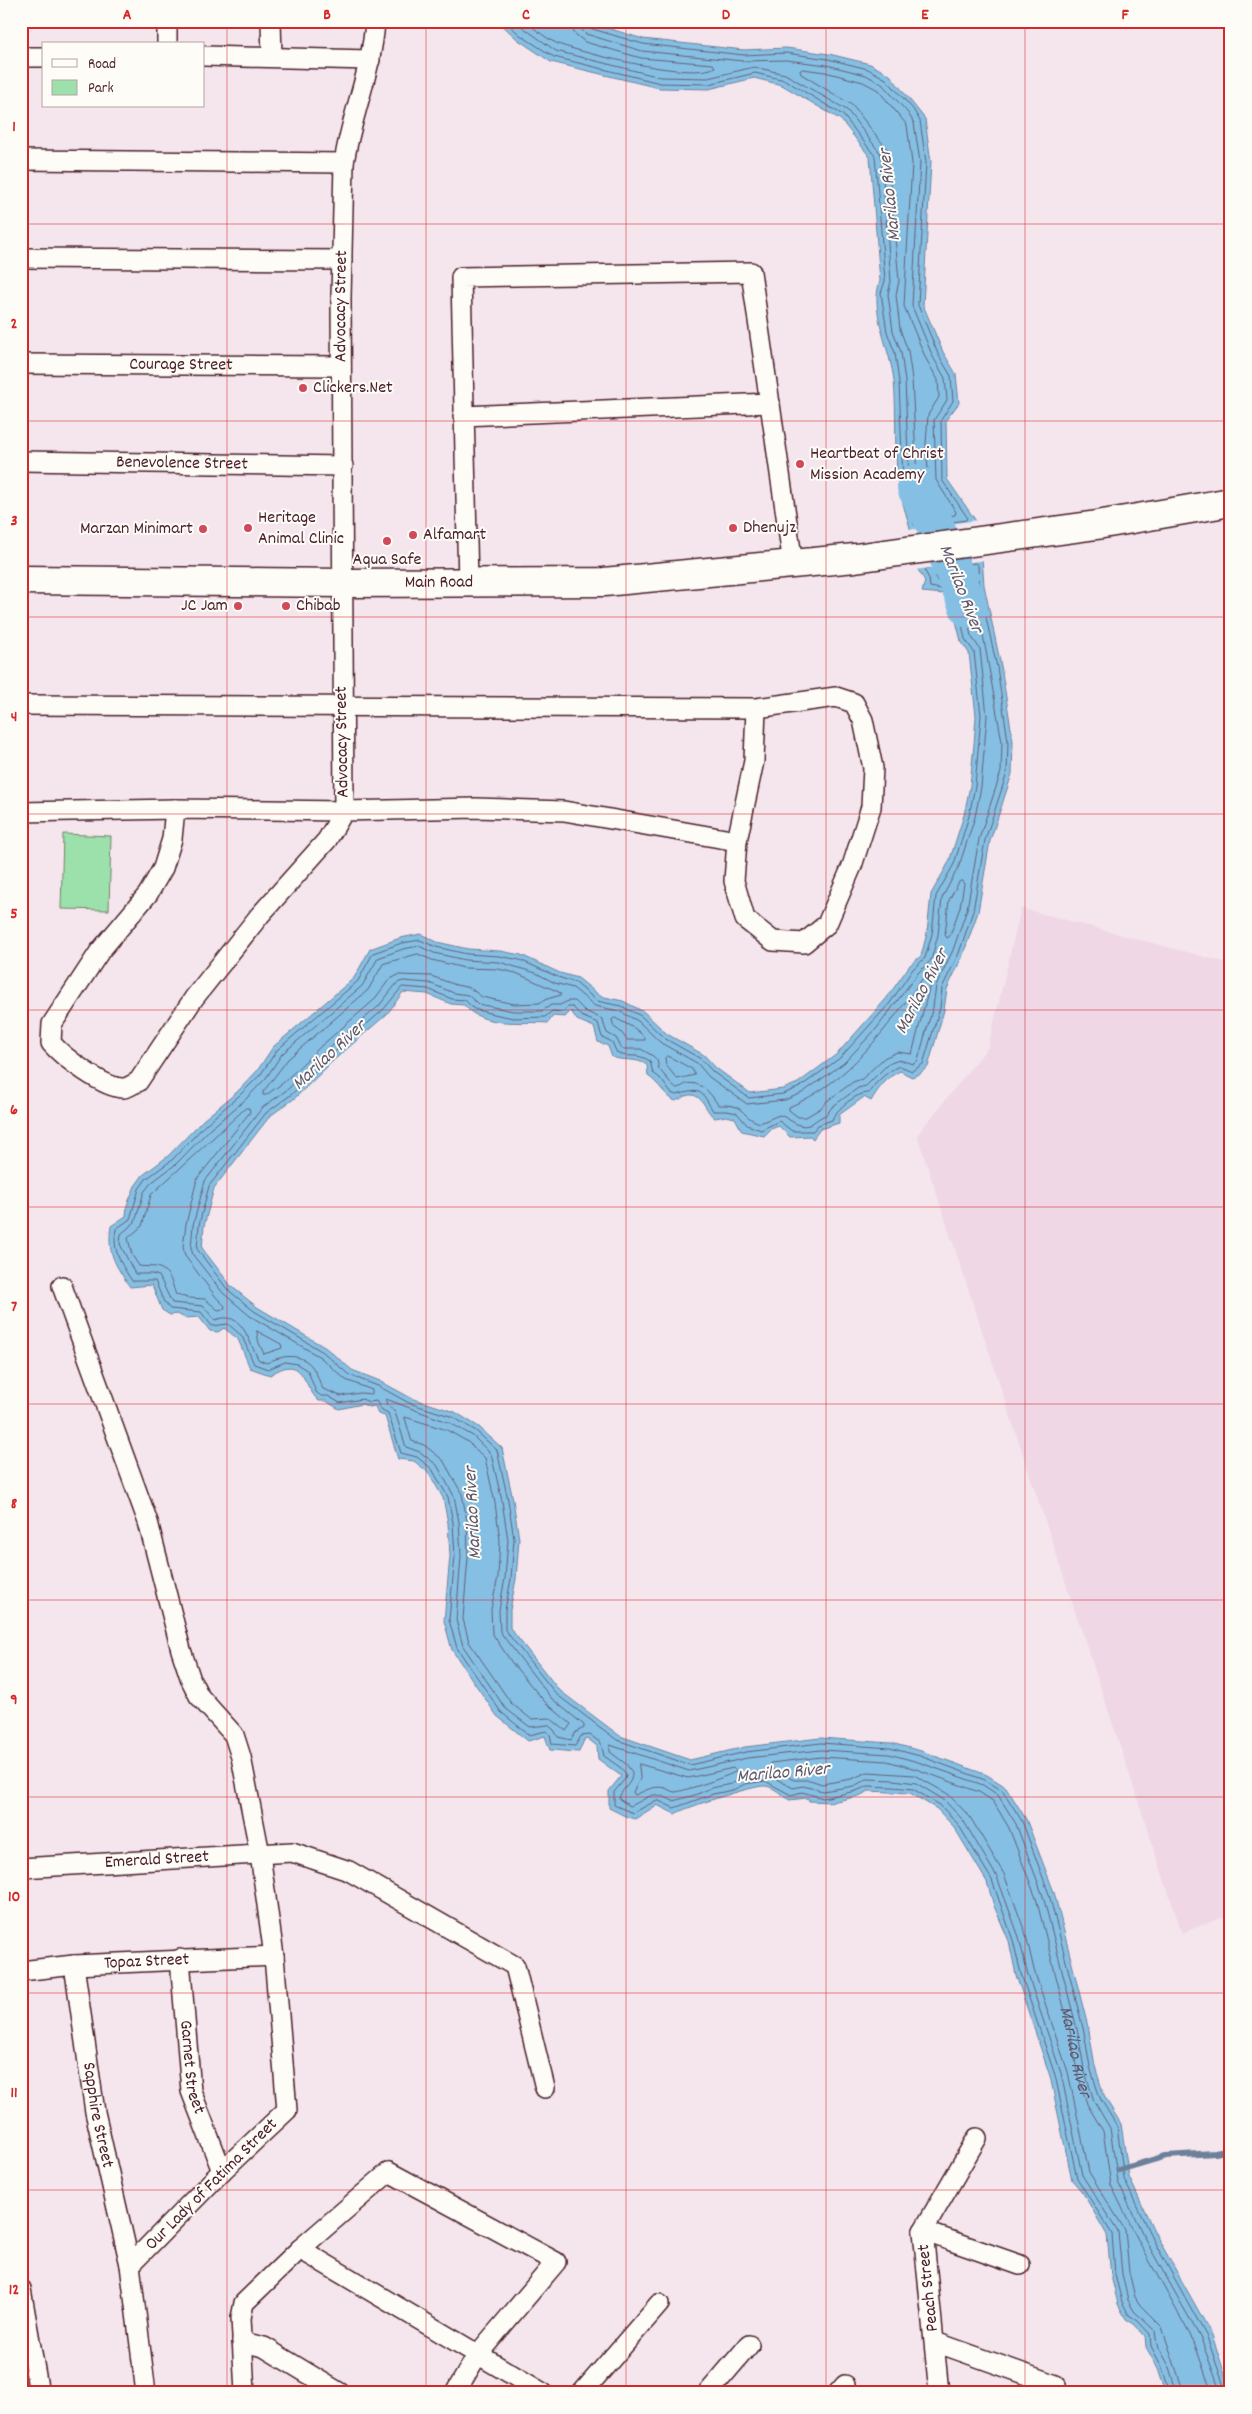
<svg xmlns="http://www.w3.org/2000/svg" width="1252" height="2414" font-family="Dekko,sans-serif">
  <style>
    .built { fill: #efd7e6 }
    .green { fill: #9ce0ab; stroke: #73806b }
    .water { fill: #85c0e4; stroke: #6d809a }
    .pier { fill: #f5e6ed }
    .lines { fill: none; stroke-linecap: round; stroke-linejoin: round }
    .shore { stroke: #625f75; stroke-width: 1 }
    .stream { stroke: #6d809a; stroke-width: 6 }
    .river { stroke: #85c0e4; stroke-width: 38 }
    .minor-casing { stroke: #4a1f2b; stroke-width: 22 }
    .secondary-casing { stroke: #4a1f2b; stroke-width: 31 }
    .minor { stroke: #fdfcf7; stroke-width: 19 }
    .secondary { stroke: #fdfcf7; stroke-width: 28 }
    .grid { fill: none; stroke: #d62828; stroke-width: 1; stroke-opacity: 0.55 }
    .poi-dot { fill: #d1495b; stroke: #fdfcf7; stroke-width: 2 }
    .labels { text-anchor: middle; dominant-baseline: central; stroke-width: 4; stroke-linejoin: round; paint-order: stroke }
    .street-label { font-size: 18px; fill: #4a1f2b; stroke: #fdfcf7 }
    .poi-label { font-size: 18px; fill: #4a1f2b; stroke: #fdfcf7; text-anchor: start }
    .water-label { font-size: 19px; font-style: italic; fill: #5f576c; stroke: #fdfcf7 }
    .neatline { fill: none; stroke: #d62828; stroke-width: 2 }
    .grid-label { font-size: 16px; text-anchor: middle; font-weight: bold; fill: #d62828 }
  </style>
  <rect width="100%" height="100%" fill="#f5e6ed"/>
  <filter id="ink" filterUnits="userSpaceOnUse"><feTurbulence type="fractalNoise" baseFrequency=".02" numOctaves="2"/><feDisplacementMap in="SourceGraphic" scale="10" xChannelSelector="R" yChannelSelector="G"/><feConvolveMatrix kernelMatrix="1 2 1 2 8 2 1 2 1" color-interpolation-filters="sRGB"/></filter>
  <g filter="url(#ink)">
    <path class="built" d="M1021,908L1231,964V1914L1182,1933L917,1135L988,1047Z"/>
    <path class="green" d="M63,834L111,836L109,910L61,909Z"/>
    <path class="water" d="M498,21H579L598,25L643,39L744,50L786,48L829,54L870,64L890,75L925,119L931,162L923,305L943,352L956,374L959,403L946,420L947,479L978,524L911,532C907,515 900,498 898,481C894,448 897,414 894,381C891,351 869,310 880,281L870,157L841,120L782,85L754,78L709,89L659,88L551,62L517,39Z
      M982,557L984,585L1001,666L1013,741L1012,774L990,841L978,912L963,955L947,989L944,1010L928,1067L919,1074L912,1077L900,1071C887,1077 878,1089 871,1101L864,1097L839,1115V1123L820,1129L813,1139L810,1136L790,1137L779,1126L771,1129L764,1136L742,1131L735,1118L726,1116L715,1118C706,1113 703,1094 690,1095C686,1095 679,1100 675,1101C664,1095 659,1083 648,1076L647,1065C635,1057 625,1062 612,1057L608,1046L598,1042L594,1027L577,1020L571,1011L565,1017L553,1016L548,1023C522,1021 482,1028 464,1005L451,1004L427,994L403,992L387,1014L334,1060L295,1098L270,1116L214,1188L204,1226L202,1248L231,1286L257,1307L326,1348L352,1370L380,1381L411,1398L455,1412L479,1427L502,1448L513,1500L519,1539L516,1579L510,1610V1628L559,1690L620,1736L690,1760L745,1747L820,1738L891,1743L921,1751L987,1775L1006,1787L1026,1819L1054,1892L1089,2031L1095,2066L1104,2096L1121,2124L1129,2177L1155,2233L1212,2335L1231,2393H1166L1158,2369L1146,2347L1145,2336L1134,2324L1126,2319L1118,2304L1111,2276L1107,2235L1083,2193L1072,2180L1050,2076L1016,1975L1009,1941L994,1906L987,1882L954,1827L937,1809L910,1793L869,1791L859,1796L832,1802L809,1801L808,1798L789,1800C783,1795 772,1786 765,1786C755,1785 683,1808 675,1814L657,1805L635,1819L627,1817L609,1808V1791L621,1776L598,1759L597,1746L588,1739L584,1740L579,1752C569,1752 559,1750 550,1750L545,1736L528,1741L497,1716L452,1650L444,1621L450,1556L448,1523L443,1498L429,1473L414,1461L398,1459L385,1416L378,1414L375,1406L369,1407L362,1404L339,1409L326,1401H319C301,1385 305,1352 270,1375L250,1368L238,1339L224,1328L218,1332L210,1331L199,1317L185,1318L177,1314L170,1315L162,1310L152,1285L130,1287C115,1264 107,1254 111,1226L126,1216L127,1205L135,1186L143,1175L168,1156L203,1120L237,1092L257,1071L273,1047L354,978L370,949L400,938L421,934L437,942L468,949L500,951L521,955L560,973L578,978L600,996L623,1001L644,1012L667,1034L704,1055L716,1068L750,1093L783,1089L798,1083L837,1054L886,999L910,965L921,956L927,933L931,894L949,862L964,815L970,786L974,744L976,716L969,653L961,641L954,613L944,594L922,592L925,581L915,565Z"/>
    <path class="pier" d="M978,520L981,524L978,526L911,535L908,530Z
      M982,554L985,560L915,570L912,565Z"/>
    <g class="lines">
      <g class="shore">
        <path d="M505,21L520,35L554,57L660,83L709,84L755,73L785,80L843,115L875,156L885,281L881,293L887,332L895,353L899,382L903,481L914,525L917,527L966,520L967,517L942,480L941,420L953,401L951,376L938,354L918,305L926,162L920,121L913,109L886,79L868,69L828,59L786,53L744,55L643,44L589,28L585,21"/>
        <path d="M514,21L556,51L660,77L708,78L754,67L785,74L847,110L881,154L891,281L888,294L893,331L901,352L905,381L909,480L919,518L921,520L955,515L956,512L936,480L934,420L947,400L945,378L933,357L912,306L920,162L914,123L908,113L882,84L866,75L827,65L786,60L743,61L642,51L586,34L581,29L579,21"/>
        <path d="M525,21C535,29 549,41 561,45C587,54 694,81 715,67L713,64L641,58L585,42L574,33L571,21"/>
        <path d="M803,69L825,72L863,82L878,90L907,125L912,163L904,306L926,359L938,380L939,397L928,415L926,444L929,485L943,506L941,509L925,510L917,479L912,379L908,351L900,329L896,295L899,281L887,149L852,105L801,74L800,71Z"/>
        <path d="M969,570L972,572L1002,742L1001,772L979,839L967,909L953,950L936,986L933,1007L918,1060L914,1064L899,1060L888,1064L866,1086L858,1088L832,1107L826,1115C819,1117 815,1122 809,1125C797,1129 789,1117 779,1115L760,1123C738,1116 748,1104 718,1105C712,1095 701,1080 686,1084C682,1086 680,1088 675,1088L659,1069L657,1060L653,1056L641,1049H622L616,1038L607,1033L602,1019L585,1011L575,1001H568L560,1005H551L542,1011H513L478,1004L468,995L454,993L429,983L403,981L397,983L379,1006L326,1051L288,1089L262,1108L205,1181L193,1225L191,1248L193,1255L223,1293L250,1316L320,1357L346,1380L372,1390V1394L360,1393L341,1396L323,1389C319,1383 318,1374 313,1368C302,1352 281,1355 267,1363L259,1360C248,1343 244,1309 215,1320L203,1306L172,1303L159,1276L152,1274H135L120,1244L121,1234L135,1222L144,1192L151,1183L176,1164L210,1129L245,1100L266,1078L282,1054L362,986L378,958L403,949L419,946L434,953L465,960L499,962L536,973L555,983L573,988L595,1006L619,1011L638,1021L661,1043L697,1063L709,1077L747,1104L785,1100L802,1093L844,1063L877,1028L918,973L931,960L938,935L942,898L959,866L975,817L981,787L987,716L980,649L971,636L965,609L953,588L948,584L937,581L935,576L937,574Z"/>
        <path d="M962,881L964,884L960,907L950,936L947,938L945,935L949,900L959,882Z"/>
        <path d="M418,954L432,960L464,968L498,969L516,973L559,992L561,995L547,999L539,1003L514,1004L482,997L470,988L456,985L431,976L398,975L389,980L373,1001L321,1046L283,1083L266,1095H263V1092L288,1059L368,990L383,964Z"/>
        <path d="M929,974L932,977L912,1054L897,1052L884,1058L862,1079L853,1082L827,1101L821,1108L806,1117H798L789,1110V1107C849,1082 886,1029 923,978Z"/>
        <path d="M615,1018L634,1028L645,1037V1040H627L621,1032L614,1027L612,1020Z"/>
        <path d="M668,1056L692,1069L695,1075L677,1079L666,1065L665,1058Z"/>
        <path d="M246,1108H249L250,1112L197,1179L186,1224L183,1247L185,1256L216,1297L225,1306L224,1309L218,1310L205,1299L189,1298L176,1295C172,1284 170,1269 155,1267C150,1266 144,1267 139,1266L132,1255L128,1238L142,1226L151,1195Z"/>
        <path d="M257,1331L281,1344L282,1348L264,1354L259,1343Z"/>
        <path d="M386,1399L450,1423L473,1436L491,1454L502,1501L508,1540L505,1578L499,1610L500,1632L551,1698L584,1725V1728L576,1732L571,1740L558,1737L554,1730L548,1725L530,1727L505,1708L463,1646L456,1620L461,1556L459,1522L454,1496L437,1465L420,1452L406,1447L395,1412L387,1405Z"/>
        <path d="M405,1417L447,1430L468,1442L485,1458L495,1503L500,1540L498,1577L491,1609L492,1633L512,1663L545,1702L571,1724L566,1731L550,1718L531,1719L511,1703L469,1642L463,1619L468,1557L467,1521L462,1494L443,1460L424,1445L412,1441Z"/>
        <path d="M639,1764L688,1778L733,1768L736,1771C733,1775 681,1792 675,1792C672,1792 668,1789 665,1788C653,1785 645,1791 635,1795L633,1792L640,1779Z"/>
        <path d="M1170,2393L1162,2367L1151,2346L1150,2334L1138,2321L1129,2315L1122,2302L1115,2275L1112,2234L1077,2178L1055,2075L1021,1974L1013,1940L992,1880L958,1824L940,1805L913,1789L893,1787L868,1786L856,1791L823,1798L802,1792L791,1795L765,1781L745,1784L733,1790L713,1794L674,1808L657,1800L633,1813L614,1805V1792L625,1779L626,1774L621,1768L604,1756L601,1743L590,1735L581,1736L575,1746L552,1744L550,1734L546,1731L529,1735L501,1712L457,1648L449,1620L455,1556L453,1523L448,1497L432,1469L417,1457L401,1453L388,1413L382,1410L376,1401L369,1402L362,1399L340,1403L328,1396H321L316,1392L308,1371L297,1364L285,1362L268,1369L254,1364L242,1336L228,1324L212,1326L201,1312L170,1309L164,1302L155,1281H132C121,1264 112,1250 116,1229L130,1219L139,1189L146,1179L172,1160L206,1124L240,1095L261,1074L277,1050L358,981L373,953L402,943L420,940L436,947L467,954L499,956L520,960L558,977L576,983L597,1001L621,1006L641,1016L664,1038L701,1059L713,1072L749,1098L783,1094L800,1087L840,1058L890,1003L913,969L925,958L932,934L936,896L954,864L969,816L975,786L981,716L974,652L965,639L959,611L947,590L930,587L929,579L925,571L927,569L975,563L978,565L979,586L997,667L1008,741L1007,773L985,840L973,911L959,953L942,988L940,1008L923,1064L912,1071L900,1066C890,1069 874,1083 869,1093C857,1092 836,1109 832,1120L818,1125L813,1131H792L779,1121L761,1130L747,1125L737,1113L727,1111H713C700,1088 701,1089 676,1095L671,1093L660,1078L653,1073L650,1061C636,1052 629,1059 617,1053L612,1042L602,1037L598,1023L581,1016L573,1007H568L562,1012L552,1011L545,1017L513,1018L489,1013L474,1009L465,1000L452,999L428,989L402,987L383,1010L330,1056L292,1094L266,1113L209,1186L199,1225L197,1249L227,1289L254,1311L323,1352L349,1375L378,1386L409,1403L453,1417L476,1431L497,1450L508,1500L514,1539L511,1579L505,1610V1630L556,1694L617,1740L690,1765L746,1752L821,1743L890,1748L920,1756L985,1780L1003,1791L1022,1821L1049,1894L1084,2032L1090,2067L1100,2098L1117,2126L1124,2179L1151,2236L1207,2337L1224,2386L1231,2389"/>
        <path d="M1177,2393L1168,2364L1157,2344L1155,2331L1134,2311L1128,2300L1122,2274L1118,2232L1082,2175L1061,2073L1027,1972L1019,1937L997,1877L963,1820L944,1800L916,1783L894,1780L867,1779L854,1786L823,1791L803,1786L793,1788L771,1776L764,1775L743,1778L731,1784L711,1788L695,1795L673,1801C650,1789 652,1797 630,1806L619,1799C621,1788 633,1785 632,1772L626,1764L610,1752V1745L689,1771L747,1758L821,1750L889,1754L918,1762L983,1785L998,1795L1016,1824L1043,1896L1078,2033L1084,2069L1094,2101L1110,2128L1118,2182L1145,2239L1201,2339L1221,2393"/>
        <path id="s1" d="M1184,2393L1162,2327L1140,2305L1135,2297L1129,2272L1125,2230L1089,2172L1068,2072L1034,1970L1026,1935L1004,1874L970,1817L948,1794L914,1775L868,1772L851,1779L822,1784L810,1780H794L770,1768V1763L821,1757L887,1761L916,1769L979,1792L993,1801L1009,1828L1036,1898L1071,2035L1077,2071L1087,2104L1103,2131L1111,2185L1139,2242L1194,2342L1212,2393"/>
      </g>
      <path class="stream" d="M1119,2170L1166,2156L1215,2153L1231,2150"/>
      <path class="river" d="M916,483V488L933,520L969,609"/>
      <g class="minor-casing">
        <g id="minor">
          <path d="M271,21L272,57"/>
          <path d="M167,44V21"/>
          <path d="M204,56L370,60"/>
          <path d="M21,57H44"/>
          <path d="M21,160L344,163"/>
          <path d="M21,258L342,260"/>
          <path id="s2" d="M21,364L341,366"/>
          <path d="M463,416L770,403"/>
          <path id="s3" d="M21,461L343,466"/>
          <path d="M468,584L461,277L751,272L793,564"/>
          <path d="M21,705L756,708L836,697L854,703L863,720L873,768L871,807L852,866L827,924L804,943L773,941L745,919L734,881L737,841L754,761L756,708"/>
          <path id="s4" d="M175,809L172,839L163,868L148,894L100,951L52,1024L51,1043C63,1057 105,1089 124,1088C128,1088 134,1083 138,1082L194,998L260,915L327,840L344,811L341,298L344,163C351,115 372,71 375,21"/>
          <path d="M21,812L175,809L344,811L476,808L564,811L737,841"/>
          <path d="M62,1286L148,1522L181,1650L191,1680L199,1696L234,1735L241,1757L260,1854L274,1956L287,2110L222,2171L130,2265"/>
          <path id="s5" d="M21,1868L292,1852L349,1871L515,1966L545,2088"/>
          <path id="s6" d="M180,1959L191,2091L222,2171"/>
          <path id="s7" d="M74,1965L95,2112L130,2265L146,2393"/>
          <path id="s8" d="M21,1971L74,1965L274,1956"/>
          <path d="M923,2231L1020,2265"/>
          <path d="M300,2249L543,2393"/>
          <path d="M21,2289L39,2393"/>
          <path d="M242,2342L264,2347L340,2393"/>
          <path d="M935,2342L1056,2385"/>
          <path d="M245,2393L241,2318L244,2303L300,2249L389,2172L556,2262L478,2354L455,2393"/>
          <path d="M582,2393L659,2304"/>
          <path d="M708,2393L749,2345"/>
          <path d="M838,2393L845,2385"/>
          <path d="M939,2393L923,2231L977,2138"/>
        </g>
      </g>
      <g class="secondary-casing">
        <g id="secondary">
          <path id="s9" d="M21,580L343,583L604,582L855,558L1097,525L1231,502"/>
        </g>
      </g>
      <use href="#minor" class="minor"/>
      <use href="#secondary" class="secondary"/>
    </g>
  </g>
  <path class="grid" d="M227,21V2393M426,21V2393M626,21V2393M826,21V2393M1025,21V2393M21,224H1231M21,421H1231M21,617H1231M21,814H1231M21,1010H1231M21,1207H1231M21,1404H1231M21,1600H1231M21,1797H1231M21,1993H1231M21,2190H1231"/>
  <g class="poi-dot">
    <circle cx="303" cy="388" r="5"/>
    <circle cx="800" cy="464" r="5"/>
    <circle cx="248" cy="528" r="5"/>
    <circle cx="733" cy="528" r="5"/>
    <circle cx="203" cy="529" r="5"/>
    <circle cx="413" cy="535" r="5"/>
    <circle cx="387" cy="541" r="5"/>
    <circle cx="238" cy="606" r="5"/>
    <circle cx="286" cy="606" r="5"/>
  </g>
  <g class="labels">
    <g class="street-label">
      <text stroke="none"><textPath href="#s4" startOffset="1220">Advocacy Street</textPath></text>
      <text stroke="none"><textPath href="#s2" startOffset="160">Courage Street</textPath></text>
      <text stroke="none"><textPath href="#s3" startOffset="161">Benevolence Street</textPath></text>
      <text stroke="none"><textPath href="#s9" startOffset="418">Main Road</textPath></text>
      <text transform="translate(343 742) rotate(-91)">Advocacy Street</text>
      <text stroke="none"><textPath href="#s5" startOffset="136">Emerald Street</textPath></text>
      <text stroke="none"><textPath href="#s8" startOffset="126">Topaz Street</textPath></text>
      <text stroke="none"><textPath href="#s6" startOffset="109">Garnet Street</textPath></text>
      <text stroke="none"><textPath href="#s7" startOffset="152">Sapphire Street</textPath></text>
      <text transform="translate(212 2185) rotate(-45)">Our Lady of Fatima Street</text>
      <text transform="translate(929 2288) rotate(-96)">Peach Street</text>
    </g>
    <g class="poi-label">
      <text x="313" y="388">Clickers.Net</text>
      <text x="810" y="454">Heartbeat of Christ<tspan x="810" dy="21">Mission Academy</tspan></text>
      <text x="258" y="518">Heritage<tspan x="258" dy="21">Animal Clinic</tspan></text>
      <text x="743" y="528">Dhenujz</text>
      <text x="193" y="529" text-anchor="end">Marzan Minimart</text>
      <text x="423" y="535">Alfamart</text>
      <text x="387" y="560" text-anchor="middle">Aqua Safe</text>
      <text x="228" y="606" text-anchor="end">JC Jam</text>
      <text x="296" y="606">Chibab</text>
    </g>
    <g class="water-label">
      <text transform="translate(891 195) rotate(-96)">Marilao River</text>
      <text transform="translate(960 589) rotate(69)">Marilao River</text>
      <text transform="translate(923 992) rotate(-62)">Marilao River</text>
      <text transform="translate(330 1056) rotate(-43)">Marilao River</text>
      <text transform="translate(474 1513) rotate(-93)">Marilao River</text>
      <text transform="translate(783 1774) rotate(-5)">Marilao River</text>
      <text stroke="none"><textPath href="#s1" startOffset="1345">Marilao River</textPath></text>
    </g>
  </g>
  <rect width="1252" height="2414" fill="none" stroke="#fdfcf7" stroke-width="55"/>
  <rect x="42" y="42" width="162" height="65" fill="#fdfcf7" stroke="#b5a4a5"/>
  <rect x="52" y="59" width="25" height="8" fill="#fdfcf7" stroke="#b5a4a5"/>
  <text x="88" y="68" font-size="15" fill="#4a1f2b">Road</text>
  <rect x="52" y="80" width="25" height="15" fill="#9ce0ab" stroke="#b5a4a5"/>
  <text x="88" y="92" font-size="15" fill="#4a1f2b">Park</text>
  <rect x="28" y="28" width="1196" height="2358" class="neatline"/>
  <g class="grid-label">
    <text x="127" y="19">A</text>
    <text x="327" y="19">B</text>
    <text x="526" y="19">C</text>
    <text x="726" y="19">D</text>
    <text x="925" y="19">E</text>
    <text x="1125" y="19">F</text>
    <text x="14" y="131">1</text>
    <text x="14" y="328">2</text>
    <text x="14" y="525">3</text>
    <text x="14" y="721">4</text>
    <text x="14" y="918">5</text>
    <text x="14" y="1114">6</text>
    <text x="14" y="1311">7</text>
    <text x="14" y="1508">8</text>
    <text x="14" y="1704">9</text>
    <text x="14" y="1901">10</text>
    <text x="14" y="2097">11</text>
    <text x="14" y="2294">12</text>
  </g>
</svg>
